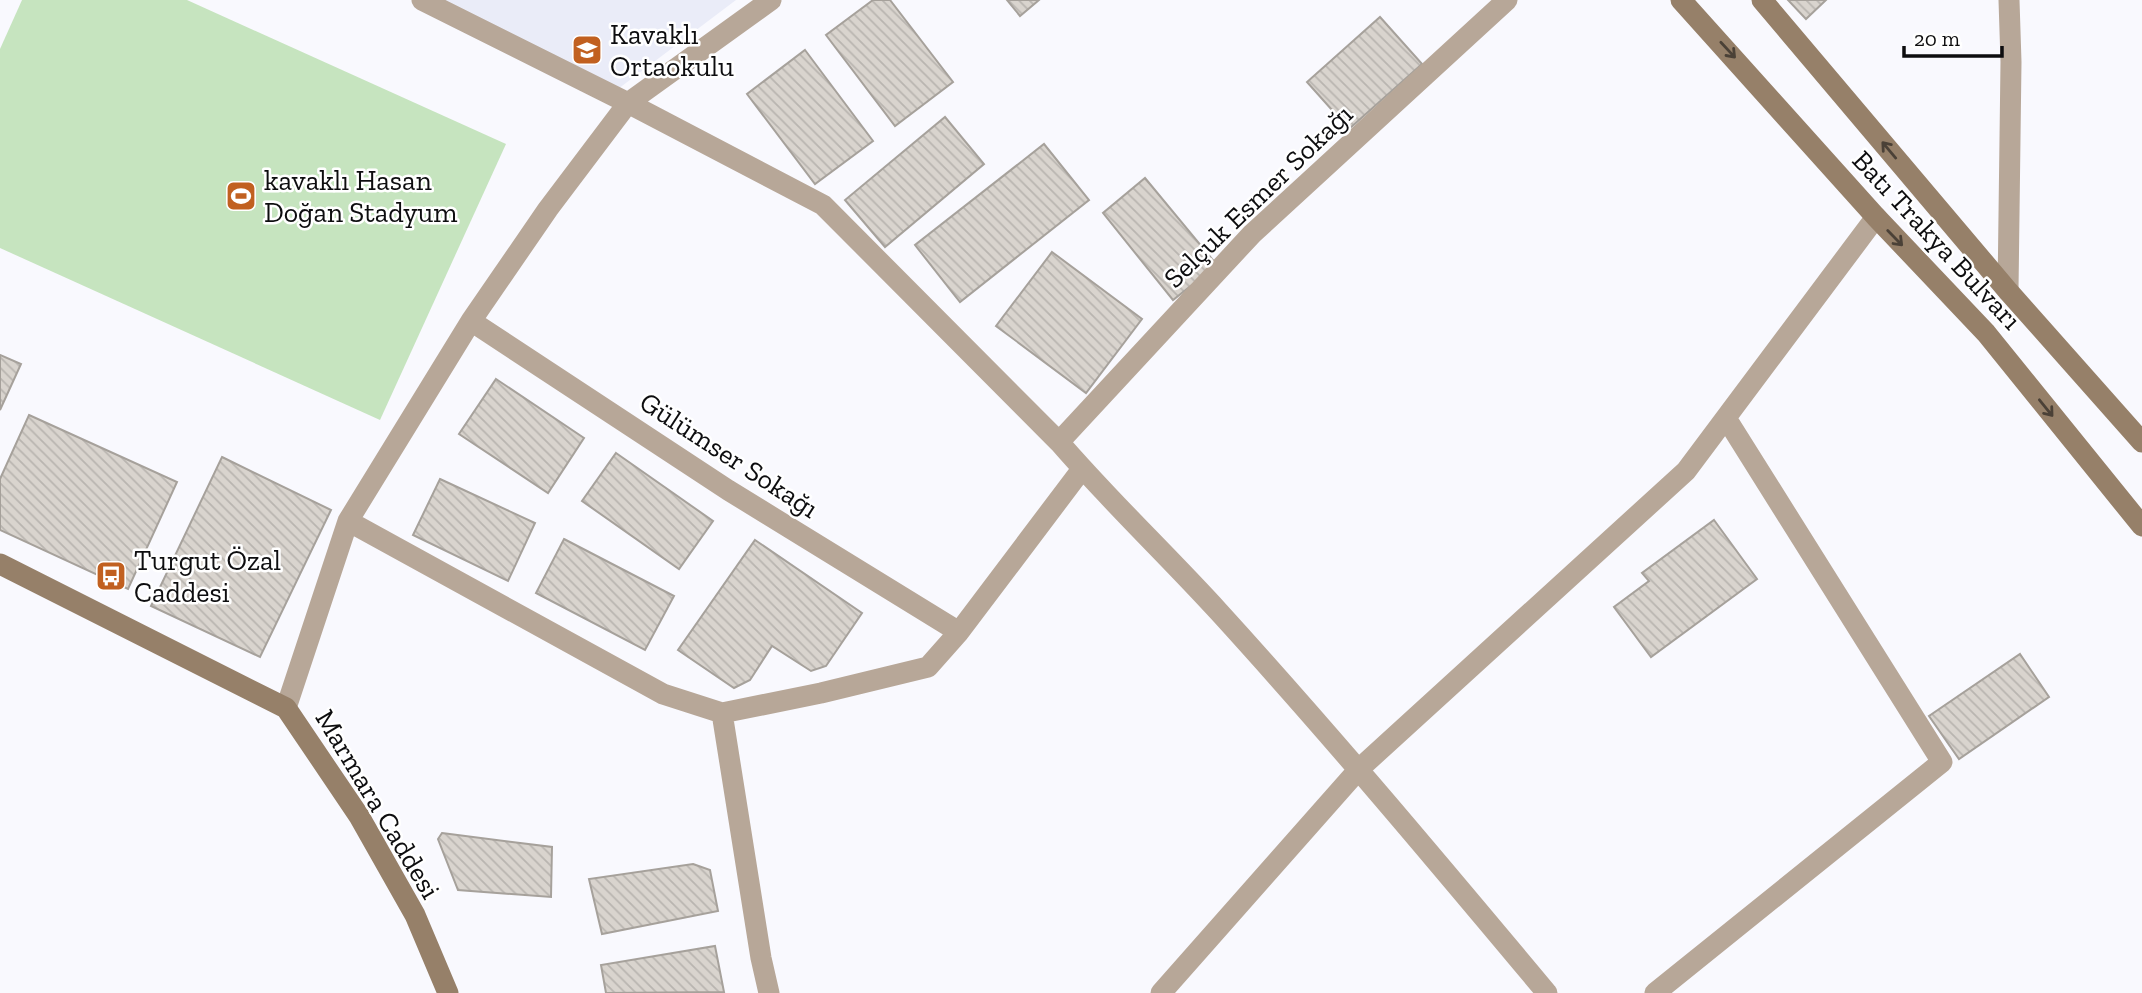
<svg xmlns="http://www.w3.org/2000/svg" width="2142" height="993" font-family="'Zilla Slab',serif">
  <style>
    .built { fill: #eaecf8 }
    .pitch { fill: #c6e4bf }
    .building { fill: url(#building-back-hatch); stroke: #a6a19b; stroke-width: 2 }
    .lines { fill: none; stroke-linecap: round; stroke-linejoin: round }
    .street { stroke: #b7a798; stroke-width: 21 }
    .secondary { stroke: #968069; stroke-width: 21 }
    .oneway { stroke: #4b4137 }
    .labels { text-anchor: middle; dominant-baseline: central; stroke-width: 5; stroke-linejoin: round; paint-order: stroke }
    .poi-label { font-size: 28px; fill: #0d0d0f; stroke: #fff; text-anchor: start }
    .street-label { font-size: 28px; fill: #0d0d0f; stroke: #fff }
  </style>
  <defs>
    <pattern id="building-back-hatch" width="6" height="6" patternUnits="userSpaceOnUse" patternTransform="scale(1.75)"><rect width="6" height="6" fill="#d9d4ce"/><path d="M-1 5l2 2M0 0l6 6M5-1l2 2" fill="none" stroke="#b9b5b0"/></pattern>
  </defs>
  <rect width="100%" height="100%" fill="#f9f9fe"/>
  <path class="built" d="M439,0H736L614,92Z"/>
  <path class="pitch" d="M22,0H187L506,144L380,420L0,248V49Z"/>
  <path class="building" d="M873,0H890L953,82L895,126L826,35Z
    M1007,0H1039L1020,16Z
    M1788,0H1826L1806,19Z
    M1380,17L1422,64L1349,129L1307,82Z
    M805,50L873,141L815,184L747,94Z
    M945,117L984,164L885,247L845,200Z
    M1044,144L1089,200L960,302L915,245Z
    M1145,178L1217,265L1173,300L1103,213Z
    M1052,252L1142,319L1086,393L996,326Z
    M0,355L21,364L0,410Z
    M496,379L584,438L548,493L459,434Z
    M29,415L177,482L128,589L0,530V479Z
    M616,453L713,521L679,569L582,501Z
    M222,457L331,510L260,657L151,606Z
    M440,479L535,523L508,581L413,535Z
    M1714,520L1757,579L1651,657L1614,607L1649,581L1642,573Z
    M564,539L674,596L645,650L536,593Z
    M755,540L862,613L826,666L811,671L772,646L750,680L734,688L678,650Z
    M2020,654L2049,697L1959,759L1929,716Z
    M442,833L552,847L551,897L458,890L438,839Z
    M693,864L710,870L718,911L602,934L589,879Z
    M715,946L724,992L606,993L601,965Z"/>
  <g class="lines">
    <path class="street" d="M422,0L628,103L823,205L1059,442C1110,501 1166,554 1219,612C1332,736 1439,864 1547,993
      M2008,291L2011,62L2009,0
      M471,321L728,490L959,632
      M1059,442L1252,234L1507,0
      M348,521L663,694L722,713L821,693L928,667L959,632L1082,469
      M286,708L348,521L471,321L548,209L628,103L771,0
      M722,713L761,958L769,993
      M1161,993L1359,769L1686,471L1876,217
      M1655,993L1942,762L1726,418"/>
    <path class="secondary" d="M1681,0L1876,217L1986,333L2142,526
      M1762,0L2008,291L2142,442
      M0,564L286,708L359,816L415,915L448,993"/>
  </g>
  <defs><path id="oneway-shaft" d="M-6 0H5M1.5-3L5.5 0L1.5 3" fill="none" stroke-width="1.6" stroke-linecap="round" stroke-linejoin="round" transform="scale(1.75)"/></defs>
  <g class="oneway">
    <use href="#oneway-shaft" transform="translate(1728 50) rotate(47)"/>
    <use href="#oneway-shaft" transform="translate(1889 150) rotate(-130)"/>
    <use href="#oneway-shaft" transform="translate(1895 238) rotate(46)"/>
    <use href="#oneway-shaft" transform="translate(2046 408) rotate(51)"/>
  </g>
  <defs>
    <g id="school-square" transform="scale(1.575)"><rect x="-9" y="-9" width="18" height="18" rx="4" fill="#c16020" stroke="#fff"/><path d="M0-5L7-2L0 1L-7-2ZM-4 1L0 2.5L4 1V4Q0 6-4 4Z" fill="#fff"/></g>
    <g id="stadium-square" transform="scale(1.575)"><rect x="-9" y="-9" width="18" height="18" rx="4" fill="#c16020" stroke="#fff"/><path d="M0-5a6.5 5 0 1 0 0 10a6.5 5 0 1 0 0-10ZM-3.5-1.8h7v3.6h-7Z" fill="#fff"/></g>
    <g id="bus-square" transform="scale(1.575)"><rect x="-9" y="-9" width="18" height="18" rx="4" fill="#c16020" stroke="#fff"/><path d="M-5-6H5V4H4V6H2V4H-2V6H-4V4H-5ZM-3.5-4V0h7V-4ZM-3.5 1.2v1.5H-2V1.2ZM2 1.2v1.5H3.5V1.2Z" fill="#fff"/></g>
  </defs>
  <g fill-rule="evenodd">
    <use href="#school-square" x="587" y="50"/>
    <use href="#stadium-square" x="241" y="196"/>
    <use href="#bus-square" x="111" y="576"/>
  </g>
  <g class="labels">
    <g class="poi-label">
      <text x="610" y="34">Kavaklı<tspan x="610" dy="32">Ortaokulu</tspan></text>
      <text x="264" y="180">kavaklı Hasan<tspan x="264" dy="32">Doğan Stadyum</tspan></text>
      <text x="134" y="560">Turgut Özal<tspan x="134" dy="32">Caddesi</tspan></text>
    </g>
    <g class="street-label">
      <text transform="translate(1258 196) rotate(-44)">Selçuk Esmer Sokağı</text>
      <text transform="translate(1937 240) rotate(47)">Batı Trakya Bulvarı</text>
      <text transform="translate(729 455) rotate(33)">Gülümser Sokağı</text>
      <text transform="translate(378 804) rotate(59)">Marmara Caddesi</text>
    </g>
  </g>
  <path d="M1904 46v10h98v-10" fill="none" stroke="#0d0d0f" stroke-width="3.5"/>
  <text x="1914" y="46" font-size="21" fill="#0d0d0f" stroke="#ffffff" stroke-width="5" paint-order="stroke">20 m</text>
</svg>
